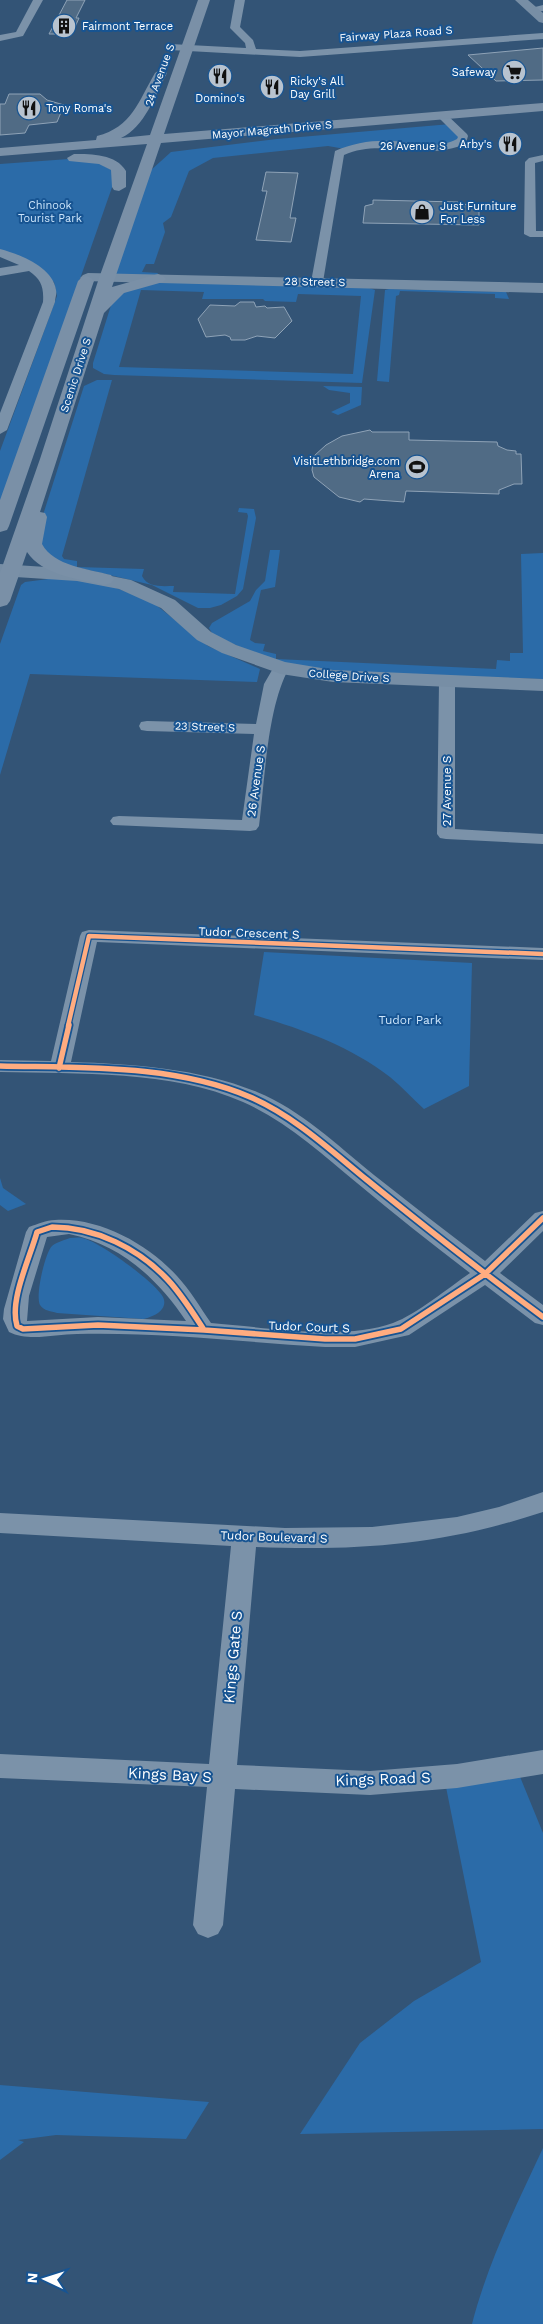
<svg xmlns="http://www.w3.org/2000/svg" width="543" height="2324" font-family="'Work Sans',sans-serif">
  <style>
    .green { fill: #2b6ba8; fill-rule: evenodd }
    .building { fill: #506b85; stroke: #8fa3b7 }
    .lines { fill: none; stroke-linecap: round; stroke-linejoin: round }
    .street { fill: #7b92a9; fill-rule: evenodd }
    .secondary { fill: #778ea5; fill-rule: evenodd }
    .primary { fill: #7a90a7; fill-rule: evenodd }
    .cycleway-far1-casing { stroke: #175492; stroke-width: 7 }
    .cycleway-casing { stroke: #175492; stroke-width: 9 }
    .cycleway-far1 { stroke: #ffac80; stroke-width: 4.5 }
    .cycleway { stroke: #ffac80; stroke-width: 5.5 }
    .labels { text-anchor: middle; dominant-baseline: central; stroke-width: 4; stroke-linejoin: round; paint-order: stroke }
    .far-poi-label { font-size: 11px; fill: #fff; stroke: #175492; text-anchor: start }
    .far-street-label { font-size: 11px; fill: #fff; stroke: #175492 }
    .far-park-label { font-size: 11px; fill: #cce5fb; stroke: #175492 }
    .street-label { font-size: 12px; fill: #fff; stroke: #175492 }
    .park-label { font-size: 12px; fill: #cce5fb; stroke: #175492 }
    .near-street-label { font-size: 15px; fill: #fff; stroke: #175492 }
  </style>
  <rect width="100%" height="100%" fill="#335476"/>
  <path class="green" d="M451,124L463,136L450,146L402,145L345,149L328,146L213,158L189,171L171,217L163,223L165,232L154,264H146L142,272L158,273L155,279L107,278L150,171L171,152L277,139Z
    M69,159L93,160L117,173L0,508V451L57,296L54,282L0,251V164Z
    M161,282L369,288L375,290L362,383L114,375L104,374L93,368V363L112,302L121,291ZM141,290L204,292L202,299H263L265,301L296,302L298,294L361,296L353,374L119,367Z
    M389,289L506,292L509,299L495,298V294L400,291L399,295L396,296L389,382L377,381L385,290Z
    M97,380H112L62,556L64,559L77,561V567L144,569L142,576C148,588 162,586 174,586L173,592L235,594L248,516L247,513L238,512L239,508L254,509L256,518L243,589L237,596L221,605L210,608H198L152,585L54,562L36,537L84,386Z
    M323,386L362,387L361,405L338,415L331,412L350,403V393L329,390Z
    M270,550H280L275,587L261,590L250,640L255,643L265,644L263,651L276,654V659L496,669L497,660L510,661V653H523L521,554L543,553V679L349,673L272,661L213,635L209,628L212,623L250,601L256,590L265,581Z
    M48,579H67L108,585L151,601L208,646L260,669L257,682L30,674L0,775V644L21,585L25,582Z
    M264,952L472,963L469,1086L424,1109C413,1099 402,1087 390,1077C350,1046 302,1029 254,1015Z
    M0,1178L3,1188L26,1204L8,1211L0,1205Z
    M70,1238C74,1238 78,1237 82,1238C99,1241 155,1282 163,1297C169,1310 153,1317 143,1319L57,1313C51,1311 44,1311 40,1305C35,1296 45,1253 52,1246C57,1242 65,1240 70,1238Z
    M516,1767L543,1833V2129L300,2134L360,2043L414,2001L481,1962L444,1777Z
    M0,2085L209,2102L186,2139L56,2135L18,2140L24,2142L0,2160Z
    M543,2148V2324H472C488,2262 516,2206 543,2148Z"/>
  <path class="building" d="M67,0H85L76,18H79L72,34H49Z
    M543,48V80L496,81L468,55Z
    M9,94H40L47,100L64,105L57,122L29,125L25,133L0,135V104H5Z
    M266,172L298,173L290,218H296L291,242L256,240L267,191H262Z
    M373,200L458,202V204L479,205V225L363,223L365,206L373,204Z
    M240,302H254L256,307L265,306L267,308L284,307L292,321L275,338L257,336L245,340H231L230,337L225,335L206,337L198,319L210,305L235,306Z
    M370,430L372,432H409V440L497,442L498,446L507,450L516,451V454H521L522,484H514L499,490V494L406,491L404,502L364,499L360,502L339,497L314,477L312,470L314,456L326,445L342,436Z"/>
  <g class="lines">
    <path class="street" d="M33,0H43L23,36L0,41V35L16,32Z
      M235,0H245L240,27L253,40L256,49L300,51L543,33V39L300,57L170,50L165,47L170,44L246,48L245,43L230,28Z
      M543,5V11L532,12L527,9Z
      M441,112L445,113L467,134L468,136L466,143C428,163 383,137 344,155L323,282L321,285H313L311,282L335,151C353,143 373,140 392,141C413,142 437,150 457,139L458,137L436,115Z
      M543,155V161L535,163L536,231H543V237H530L524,234L525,162L529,158Z
      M0,249C19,254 53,267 56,290C57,294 55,298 55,302L7,430L0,434V413L43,302C44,287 41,279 29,271L0,276V268L19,265L0,257Z
      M281,663L287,665L289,668C267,708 265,779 259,826L256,830L250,831L113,825L110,821L113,817L119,816L242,820L254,734L147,731L141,730L139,726L141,722L147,721L256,724L264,684L275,665Z
      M447,677L453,679L455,682V829L543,834V844L446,839L440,838L437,834L439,682L441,679Z
      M89,930L543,948V960L97,942L71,1062C133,1064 198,1068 257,1092C301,1110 337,1145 374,1175C411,1204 448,1233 485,1261L535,1213L543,1211V1231L500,1273L543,1305V1325L535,1323L485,1285L409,1335L355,1347H325C242,1342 160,1332 77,1334C55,1334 29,1342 9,1332L3,1319L4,1309L26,1232L29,1227C38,1224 46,1220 55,1220C99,1217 148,1244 177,1276C190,1290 200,1307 211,1323C264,1327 344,1341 393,1323C417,1314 448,1288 470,1273C432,1244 394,1214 357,1183C322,1154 286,1121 243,1102C171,1070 78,1074 0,1072V1060L51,1061L80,936L82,932ZM69,1234C120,1244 158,1279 186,1321L98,1317L27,1321L29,1296L47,1237Z
      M543,1492V1512C443,1545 360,1551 256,1547L237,1765L370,1771L457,1764L543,1750V1774L457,1788L370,1795L235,1789L223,1925L218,1934L208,1938L198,1934L193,1925L207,1787L0,1778V1754L209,1764L231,1546L0,1533V1513L285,1528L372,1527L457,1517L499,1507Z"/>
    <path class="secondary" d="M515,0H528L543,13V23L539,22Z
      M88,273L543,283V293L83,281L80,278L83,275Z
      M0,564L77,569L131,580L175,600L211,632L236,645L285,662L333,670L543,679V691L333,682L281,674L222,653L197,640L161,608L119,589L77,581L0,576Z"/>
    <path class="primary" d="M198,0H210L164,134L543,103V111L161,143L112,287L158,274L163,276L166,279L163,282L124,293L104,313L40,512L45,513L47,517L42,544C54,566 88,569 111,575L114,579L111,583L104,585C78,579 42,575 27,552L10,601L7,605L0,607V573L40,459L99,278L147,144L0,156V148L96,140L97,136C132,127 138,102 155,73L161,69L167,73C155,95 145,127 121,138L150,135Z
      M74,154C92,154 116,154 126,171V187L119,191L114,190L112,187L111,170L99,164L69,161L67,158Z
      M86,276L91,278L94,281L9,526L7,530L0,532V500L78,281L81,278Z"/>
    <g class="cycleway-far1-casing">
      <path id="cycleway-far1" d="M68,1026L89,936L543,954"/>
    </g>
    <g class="cycleway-casing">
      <path id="cycleway" d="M0,1066C82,1068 173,1064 250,1097C294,1116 330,1150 367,1180C425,1227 483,1273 543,1317
        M59,1068L69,1025
        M52,1227C96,1227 139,1249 168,1280C182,1295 193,1313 204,1330L98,1325L23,1329L17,1326C9,1300 30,1258 37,1232Z
        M204,1330L325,1339H355L401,1329L485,1274L543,1218"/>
    </g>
    <use href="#cycleway-far1" class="cycleway-far1"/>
    <use href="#cycleway" class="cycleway"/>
  </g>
  <defs>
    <g id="building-disc" transform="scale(1.25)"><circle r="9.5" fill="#b8c3cf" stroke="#175492"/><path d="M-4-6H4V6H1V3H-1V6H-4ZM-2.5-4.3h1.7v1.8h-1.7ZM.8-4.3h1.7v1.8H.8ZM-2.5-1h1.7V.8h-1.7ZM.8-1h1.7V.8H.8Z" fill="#111"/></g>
    <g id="supermarket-disc" transform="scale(1.25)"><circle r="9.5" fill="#b8c3cf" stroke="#175492"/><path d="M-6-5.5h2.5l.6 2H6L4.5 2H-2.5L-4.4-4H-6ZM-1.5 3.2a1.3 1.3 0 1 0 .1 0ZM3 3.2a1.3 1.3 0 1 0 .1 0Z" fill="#111"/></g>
    <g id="restaurant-disc" transform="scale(1.25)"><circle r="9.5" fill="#b8c3cf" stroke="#175492"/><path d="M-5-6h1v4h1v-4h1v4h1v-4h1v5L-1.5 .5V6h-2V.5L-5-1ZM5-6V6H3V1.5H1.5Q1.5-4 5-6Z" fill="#111"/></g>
    <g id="shop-disc" transform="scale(1.25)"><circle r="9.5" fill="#b8c3cf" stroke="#175492"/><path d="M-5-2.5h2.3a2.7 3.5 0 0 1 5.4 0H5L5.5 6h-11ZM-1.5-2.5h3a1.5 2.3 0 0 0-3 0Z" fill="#111"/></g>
    <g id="stadium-disc" transform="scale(1.25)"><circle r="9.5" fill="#b8c3cf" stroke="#175492"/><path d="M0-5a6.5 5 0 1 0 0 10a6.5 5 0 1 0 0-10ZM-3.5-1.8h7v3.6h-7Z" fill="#111"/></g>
  </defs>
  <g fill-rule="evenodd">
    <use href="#building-disc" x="64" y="26"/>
    <use href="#supermarket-disc" x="514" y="72"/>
    <use href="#restaurant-disc" x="220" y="76"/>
    <use href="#restaurant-disc" x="272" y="87"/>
    <use href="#restaurant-disc" x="29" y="108"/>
    <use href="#restaurant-disc" x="510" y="144"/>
    <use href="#shop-disc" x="422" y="212"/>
    <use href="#stadium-disc" x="417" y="467"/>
  </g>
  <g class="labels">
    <g class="far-poi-label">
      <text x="82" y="26">Fairmont Terrace</text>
      <text x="496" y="72" text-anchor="end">Safeway</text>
      <text x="290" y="81">Ricky's All<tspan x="290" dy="13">Day Grill</tspan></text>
      <text x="220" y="98" text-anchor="middle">Domino's</text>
      <text x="46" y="108">Tony Roma's</text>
      <text x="492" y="144" text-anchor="end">Arby's</text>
      <text x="440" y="206">Just Furniture<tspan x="440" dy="13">For Less</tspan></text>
      <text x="400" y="461" text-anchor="end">VisitLethbridge.com<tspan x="400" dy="13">Arena</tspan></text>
    </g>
    <g class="far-street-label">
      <text transform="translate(396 34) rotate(-4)">Fairway Plaza Road S</text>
      <text transform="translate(160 75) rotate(-70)">24 Avenue S</text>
      <text transform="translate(272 130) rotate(-5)">Mayor Magrath Drive S</text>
      <text x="413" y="146">26 Avenue S</text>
      <text transform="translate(315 282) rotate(1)">28 Street S</text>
      <text transform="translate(76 375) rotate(-72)">Scenic Drive S</text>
      <text transform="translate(349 676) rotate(4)">College Drive S</text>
      <text transform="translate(205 727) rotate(2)">23 Street S</text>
    </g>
    <g class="far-park-label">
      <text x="50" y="205">Chinook<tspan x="50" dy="13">Tourist Park</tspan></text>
    </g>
    <g class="street-label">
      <text transform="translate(256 781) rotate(-82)">26 Avenue S</text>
      <text transform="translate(447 791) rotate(-90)">27 Avenue S</text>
      <text transform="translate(249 933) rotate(2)">Tudor Crescent S</text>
      <text transform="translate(309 1327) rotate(2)">Tudor Court S</text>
      <text transform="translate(274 1537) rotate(2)">Tudor Boulevard S</text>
    </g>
    <g class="park-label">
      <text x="410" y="1020">Tudor Park</text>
    </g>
    <g class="near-street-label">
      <text transform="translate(233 1657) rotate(-85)">Kings Gate S</text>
      <text transform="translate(170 1775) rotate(3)">Kings Bay S</text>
      <text transform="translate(383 1779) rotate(-2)">Kings Road S</text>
    </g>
  </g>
  <g transform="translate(45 2279) rotate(274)" stroke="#175492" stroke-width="4" paint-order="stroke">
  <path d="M0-4L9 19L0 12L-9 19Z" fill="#ffffff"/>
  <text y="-8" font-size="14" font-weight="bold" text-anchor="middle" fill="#ffffff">N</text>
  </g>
</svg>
